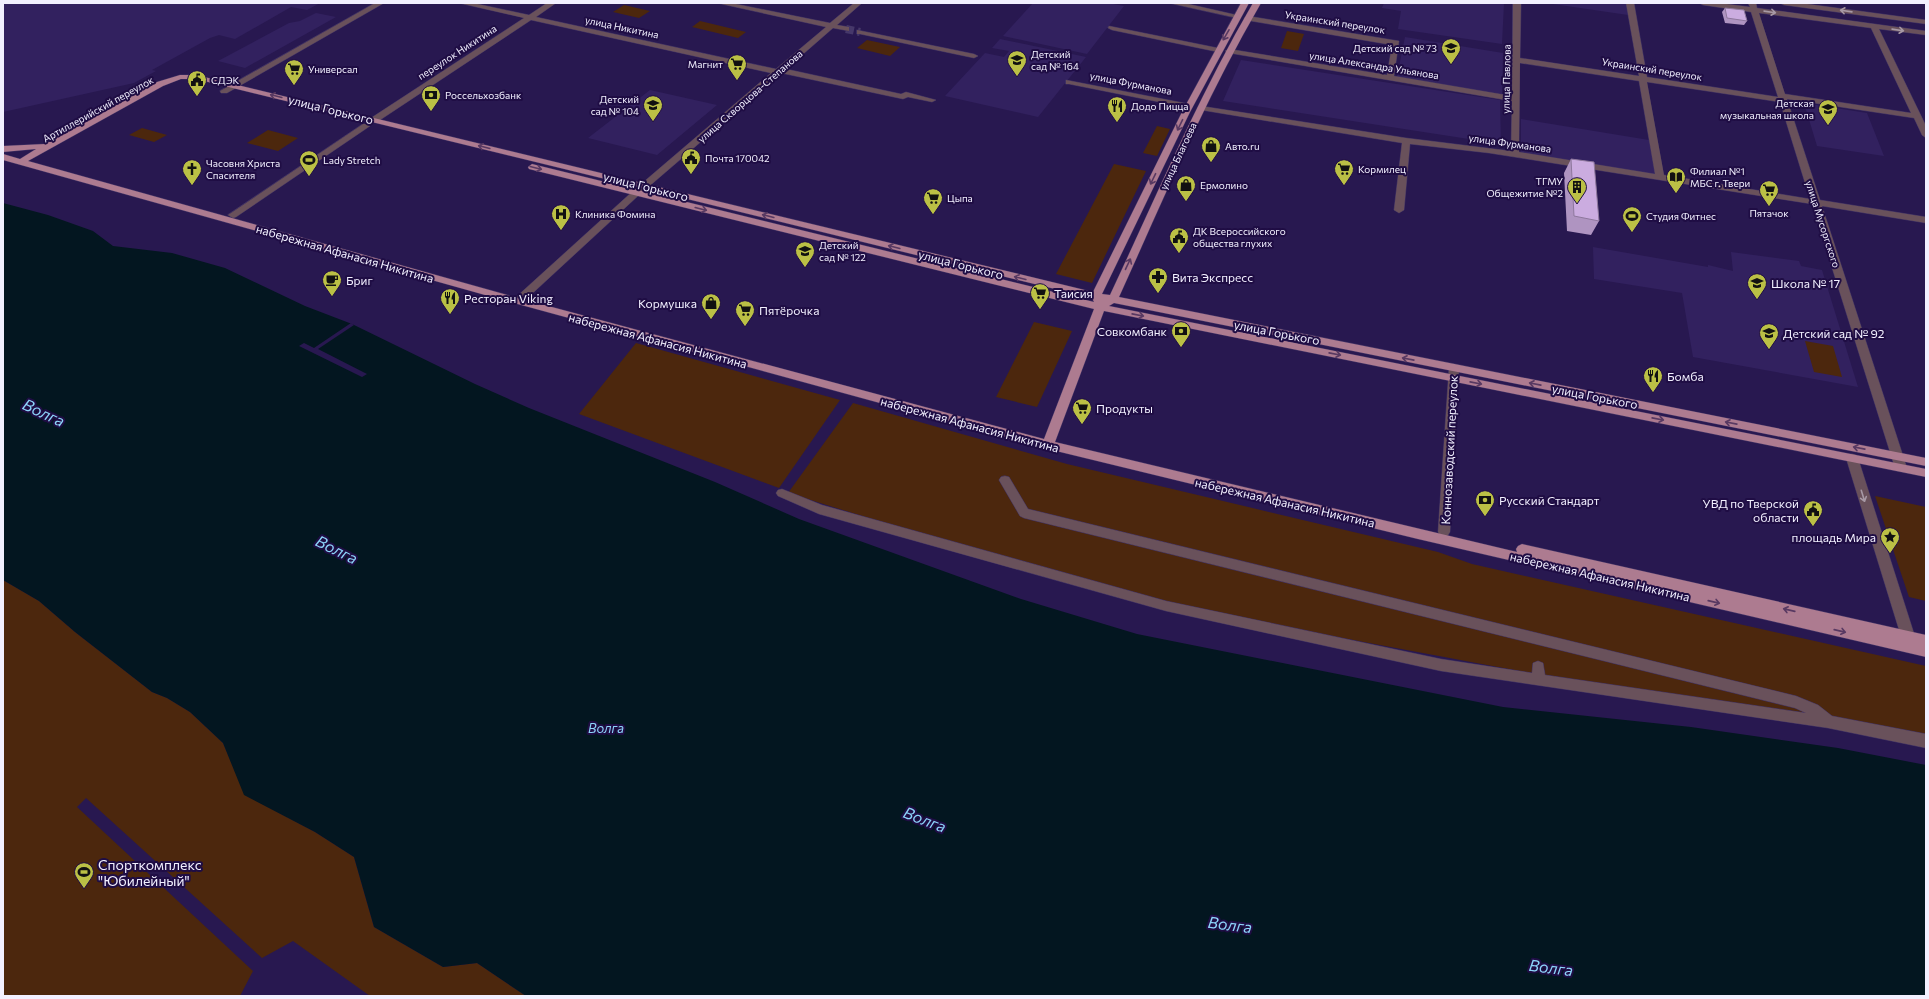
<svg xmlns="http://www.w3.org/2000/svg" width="1929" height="999" font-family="Commissioner,sans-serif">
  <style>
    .built { fill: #32215f }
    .green { fill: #4c270d }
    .water { fill: #031620 }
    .pier { fill: #281850 }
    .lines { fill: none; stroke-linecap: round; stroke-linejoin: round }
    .minor-tunnel { stroke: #46386a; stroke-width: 8; stroke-dasharray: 8 4; stroke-linecap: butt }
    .minor-casing { stroke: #403265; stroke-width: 1 }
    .major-casing { stroke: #403265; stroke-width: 1 }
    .minor { fill: #69515b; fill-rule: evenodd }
    .major { fill: #ad7b90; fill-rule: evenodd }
    .wall { fill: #af94c1 }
    .building { fill: #cbace0; stroke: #8e789d }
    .oneway { stroke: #a799a5 }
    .oneway2 { stroke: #583962 }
    .labels { text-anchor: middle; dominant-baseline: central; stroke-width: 4; stroke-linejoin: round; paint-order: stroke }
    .far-street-label { font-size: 10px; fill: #f2f0ff; stroke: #1f0d44 }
    .far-poi-label { font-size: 10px; fill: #f2f0ff; stroke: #1f0d44; text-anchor: start }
    .street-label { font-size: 12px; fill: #f2f0ff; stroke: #1f0d44 }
    .poi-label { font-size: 12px; fill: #f2f0ff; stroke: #1f0d44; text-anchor: start }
    .water-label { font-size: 13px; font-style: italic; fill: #8cd4f9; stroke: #1f0d44 }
    .near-poi-label { font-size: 14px; fill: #f2f0ff; stroke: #1f0d44; text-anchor: start }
    .near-water-label { font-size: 16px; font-style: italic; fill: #8cd4f9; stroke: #1f0d44 }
  </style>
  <rect width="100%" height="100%" fill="#281850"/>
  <path class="built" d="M3,3H320L307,10L291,7L235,39L219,35L210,38L152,70L156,71L134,83L3,112Z
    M1033,3H1108L1124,6L1087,54L1003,36Z
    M1384,3H1504L1502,44L1398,29L1401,11L1382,8Z
    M1546,3H1627L1628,15Z
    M316,13L336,17L245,68L218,61L289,23L300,21Z
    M1405,37L1503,53L1502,94L1397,77Z
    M1000,39L1086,57L1038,117L945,96L985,53L1004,57L1009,51L992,48Z
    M1241,60L1500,100L1501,144L1223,101Z
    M650,90L717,105L657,155L588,138Z
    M1804,103L1867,113L1884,156L1817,146Z
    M1521,119L1649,140L1655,175L1521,153Z
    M1593,247L1708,267V265L1733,271L1731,252L1799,261L1801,266L1822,270L1858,387L1693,357L1682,293L1594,279Z"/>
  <path class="green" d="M624,5L650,11L639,18L613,12Z
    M700,21L746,32L738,38L692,27Z
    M1287,31L1304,34L1298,51L1281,48Z
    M867,40L900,47L890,56L857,48Z
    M1157,126L1170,129L1157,156L1143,153Z
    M142,128L167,135L154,142L129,135Z
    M268,130L298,138L278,151L247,143Z
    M1114,164L1146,171L1092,283L1056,274Z
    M1034,322L1072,331L1037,407L996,397Z
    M1805,341L1833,346L1842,377L1814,372Z
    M636,343L840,400L779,488L579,414Z
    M853,403L1067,464L1438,552L1472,564L1926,666V735L1557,678L1166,605L923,535L788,493Z
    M1875,496L1926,507V601L1909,597Z
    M3,580L39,601L75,632L152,692L167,698L190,712L223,743L245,795L315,832L354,857L374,927L443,967L477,963L526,996H370L293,941L262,958L86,798L77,807L253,971L240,996H3Z"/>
  <path class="water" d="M3,203L48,215L93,231L113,246L172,253L225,268L305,306L352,324L475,384L529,408L715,482L799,519L1021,599L1137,634L1503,707L1691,727L1838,748L1926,765V996H526L477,963L443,967L374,927L354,857L315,832L244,795L223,743L190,712L167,698L152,692L75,632L39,601L3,580Z"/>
  <path class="pier" d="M351,323L354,325L318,349L367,374L362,377L299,346L304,343L314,348Z"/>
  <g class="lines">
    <path class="minor-tunnel" d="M846,29L860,32"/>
    <g class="minor-casing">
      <path id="minor" d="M375,3H384L227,93H221L220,91Z
        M459,3H473L529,15L547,3H556L536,17L776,69L826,27L717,3H731L830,23L854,3H862L837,25L849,27V31L833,28L786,69L901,94L906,92L936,100L932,102L908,97L903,99L781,73L639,195L522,303L518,304L513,301L514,299L633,191L771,73L531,20L377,122H371V118L524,18Z
        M1169,3H1184L1241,16L1237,18Z
        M1513,3H1521L1520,58L1639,76L1626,3H1634L1647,77L1778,97L1751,12L1703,5L1699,3H1719L1750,7L1748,3H1756L1757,8L1926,31V35L1879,29L1926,126V138L1922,135L1914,118L1787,99L1820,200L1926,217V223L1822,206L1907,468L1905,471H1897L1895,468L1812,204L1489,153L1410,144L1404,210L1399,213L1394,210L1402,143L1201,110L1197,108L1201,106L1406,138L1511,151L1512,101L1229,53L1225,51L1229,49L1387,75L1392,45L1245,20L1244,18L1248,16L1399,41L1394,76L1512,96ZM1759,13L1871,28L1911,113L1785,94ZM1520,63L1639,81L1655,174L1519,152ZM1647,82L1780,102L1810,199L1664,175Z
        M1780,3H1800L1926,20V24L1784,5Z
        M1109,26L1218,48L1222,50L1218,52L1112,30L1108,28Z
        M857,30L974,54L978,56L974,58L860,34H857Z
        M1066,80L1189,104L1193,106L1189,108L1069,84H1066Z
        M363,124H366L370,126L236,217L233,218L228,215Z
        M1454,364L1459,368L1450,532L1448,535L1444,537L1440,535L1438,532L1449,368Z
        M1852,454L1856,455L1858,458L1918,646L1916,650L1911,652L1906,650L1904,646L1846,458L1848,455Z
        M1005,476L1009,477L1028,509L1796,696L1818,705L1832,716L1926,734V748L1828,728L1441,671L1166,611L819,514L778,496L776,493L778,490L782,489L822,505L1166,601L1441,659L1532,673L1533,663L1538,661L1543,663L1545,675L1806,713L1795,708L1024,518L1020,516L999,480L1001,477Z"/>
    </g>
    <g class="major-casing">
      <path id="major" d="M1241,3H1249L1190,112L1102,294L1110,295C1156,197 1198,97 1253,3H1261C1206,97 1164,198 1119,297L1926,458V466L1114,303L1109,306L1926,469V477L1104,311L1055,442L1517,552L1516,549L1518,546L1522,544L1926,635V657L1418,539L1048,449L514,303L3,160V154L20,159L36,149L3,152V146L45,144L157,82L180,75H196L1093,292L1182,112ZM181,79H196L1092,298L1094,302L532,164L528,167L529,169L1094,309L1044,439L522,299L28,161L163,86Z"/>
    </g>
    <use href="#minor" class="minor"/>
    <use href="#major" class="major"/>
  </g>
  <path class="wall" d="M1725,8L1747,21L1744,25L1725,23L1722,12Z
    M1571,159L1599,221L1591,235L1567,231L1564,173Z"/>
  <path class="building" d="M1725,8L1744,10L1747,21L1727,18Z
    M1571,159L1594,162L1599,221L1574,216Z"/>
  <defs><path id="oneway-shaft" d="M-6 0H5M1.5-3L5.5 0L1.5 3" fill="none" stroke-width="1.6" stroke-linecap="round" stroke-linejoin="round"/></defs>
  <g class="oneway">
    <use href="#oneway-shaft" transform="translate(1846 11) rotate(-172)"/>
    <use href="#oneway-shaft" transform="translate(1770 12) rotate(8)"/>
    <use href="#oneway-shaft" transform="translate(1898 30) rotate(8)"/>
    <use href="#oneway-shaft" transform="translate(1863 496) rotate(73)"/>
  </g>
  <g class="oneway2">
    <use href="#oneway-shaft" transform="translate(1226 35) rotate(120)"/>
    <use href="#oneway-shaft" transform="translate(276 96) rotate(-166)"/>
    <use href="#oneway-shaft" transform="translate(1180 125) rotate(116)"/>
    <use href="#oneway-shaft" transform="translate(484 147) rotate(-166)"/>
    <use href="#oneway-shaft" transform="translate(536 168) rotate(14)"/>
    <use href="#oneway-shaft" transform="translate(1153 179) rotate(116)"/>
    <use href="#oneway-shaft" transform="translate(701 209) rotate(14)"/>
    <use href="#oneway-shaft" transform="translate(768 216) rotate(-166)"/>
    <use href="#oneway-shaft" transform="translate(894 247) rotate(-166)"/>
    <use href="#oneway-shaft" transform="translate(1128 264) rotate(-65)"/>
    <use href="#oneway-shaft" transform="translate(1020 278) rotate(-166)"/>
    <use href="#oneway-shaft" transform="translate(1138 315) rotate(11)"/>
    <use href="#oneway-shaft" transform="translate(1335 354) rotate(11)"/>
    <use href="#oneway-shaft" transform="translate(1408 359) rotate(-169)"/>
    <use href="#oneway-shaft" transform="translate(1476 383) rotate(11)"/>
    <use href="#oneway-shaft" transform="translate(1535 384) rotate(-169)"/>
    <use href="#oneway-shaft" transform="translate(1658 419) rotate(11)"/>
    <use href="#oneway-shaft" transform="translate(1731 423) rotate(-169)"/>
    <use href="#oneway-shaft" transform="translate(1859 448) rotate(-169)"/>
    <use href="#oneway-shaft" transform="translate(1714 602) rotate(13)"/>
    <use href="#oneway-shaft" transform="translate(1789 610) rotate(-167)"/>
    <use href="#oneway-shaft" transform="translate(1840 631) rotate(13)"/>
  </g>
  <defs>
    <g id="school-pin" transform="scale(1)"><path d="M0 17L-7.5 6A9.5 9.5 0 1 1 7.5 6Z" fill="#bbc045" stroke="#1f0d44"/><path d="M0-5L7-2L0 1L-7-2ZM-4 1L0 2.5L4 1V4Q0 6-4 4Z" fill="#111"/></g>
    <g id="supermarket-pin" transform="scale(1)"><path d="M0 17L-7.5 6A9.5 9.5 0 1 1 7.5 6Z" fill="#bbc045" stroke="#1f0d44"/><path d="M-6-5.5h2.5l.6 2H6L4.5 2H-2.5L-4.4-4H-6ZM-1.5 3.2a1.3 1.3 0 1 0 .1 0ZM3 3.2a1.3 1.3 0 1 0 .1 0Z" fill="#111"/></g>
    <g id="civic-pin" transform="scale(1)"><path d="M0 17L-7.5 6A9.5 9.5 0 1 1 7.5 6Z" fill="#bbc045" stroke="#1f0d44"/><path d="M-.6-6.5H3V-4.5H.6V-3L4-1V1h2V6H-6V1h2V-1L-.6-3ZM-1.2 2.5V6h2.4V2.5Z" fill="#111"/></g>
    <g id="bank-pin" transform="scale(1)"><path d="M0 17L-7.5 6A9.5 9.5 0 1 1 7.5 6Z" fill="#bbc045" stroke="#1f0d44"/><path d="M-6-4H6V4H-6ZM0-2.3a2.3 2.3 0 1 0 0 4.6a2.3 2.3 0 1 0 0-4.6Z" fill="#111"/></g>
    <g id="restaurant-pin" transform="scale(1)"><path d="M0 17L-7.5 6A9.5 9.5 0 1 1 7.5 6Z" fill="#bbc045" stroke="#1f0d44"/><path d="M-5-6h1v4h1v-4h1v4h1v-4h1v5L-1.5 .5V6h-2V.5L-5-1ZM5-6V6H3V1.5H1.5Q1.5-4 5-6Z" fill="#111"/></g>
    <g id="shop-pin" transform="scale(1)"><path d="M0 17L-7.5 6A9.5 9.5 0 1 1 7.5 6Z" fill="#bbc045" stroke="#1f0d44"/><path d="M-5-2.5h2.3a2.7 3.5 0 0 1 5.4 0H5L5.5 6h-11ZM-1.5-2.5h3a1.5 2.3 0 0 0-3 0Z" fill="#111"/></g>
    <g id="stadium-pin" transform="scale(1)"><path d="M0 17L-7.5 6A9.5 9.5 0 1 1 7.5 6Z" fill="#bbc045" stroke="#1f0d44"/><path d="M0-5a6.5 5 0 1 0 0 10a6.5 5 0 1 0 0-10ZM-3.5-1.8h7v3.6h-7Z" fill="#111"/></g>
    <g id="church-pin" transform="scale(1)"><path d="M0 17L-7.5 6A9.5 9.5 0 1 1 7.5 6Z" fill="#bbc045" stroke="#1f0d44"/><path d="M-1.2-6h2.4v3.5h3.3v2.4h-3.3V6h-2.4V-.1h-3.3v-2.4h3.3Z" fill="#111"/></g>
    <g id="library-pin" transform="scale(1)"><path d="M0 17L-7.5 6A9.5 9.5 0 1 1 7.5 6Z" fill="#bbc045" stroke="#1f0d44"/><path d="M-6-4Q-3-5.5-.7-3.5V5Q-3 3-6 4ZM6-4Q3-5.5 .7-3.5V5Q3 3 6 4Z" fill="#111"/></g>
    <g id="building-pin" transform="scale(1)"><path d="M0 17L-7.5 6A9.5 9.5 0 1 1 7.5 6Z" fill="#bbc045" stroke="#1f0d44"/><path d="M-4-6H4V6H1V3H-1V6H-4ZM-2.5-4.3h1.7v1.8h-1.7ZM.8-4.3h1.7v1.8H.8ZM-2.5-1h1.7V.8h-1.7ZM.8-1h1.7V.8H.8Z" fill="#111"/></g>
    <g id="hospital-pin" transform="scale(1)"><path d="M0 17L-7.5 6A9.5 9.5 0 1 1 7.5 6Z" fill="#bbc045" stroke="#1f0d44"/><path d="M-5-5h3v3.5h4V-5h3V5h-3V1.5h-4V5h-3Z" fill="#111"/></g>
    <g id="pharmacy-pin" transform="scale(1)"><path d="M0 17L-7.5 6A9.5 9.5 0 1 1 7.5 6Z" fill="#bbc045" stroke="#1f0d44"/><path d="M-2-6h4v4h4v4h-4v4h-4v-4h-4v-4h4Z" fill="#111"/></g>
    <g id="cafe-pin" transform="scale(1)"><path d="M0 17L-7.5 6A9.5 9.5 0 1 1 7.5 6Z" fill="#bbc045" stroke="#1f0d44"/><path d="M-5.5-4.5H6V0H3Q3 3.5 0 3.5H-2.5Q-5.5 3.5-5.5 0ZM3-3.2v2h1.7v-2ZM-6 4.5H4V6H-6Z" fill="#111"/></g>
    <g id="sight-pin" transform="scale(1)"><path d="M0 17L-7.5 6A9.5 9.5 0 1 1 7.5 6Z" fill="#bbc045" stroke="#1f0d44"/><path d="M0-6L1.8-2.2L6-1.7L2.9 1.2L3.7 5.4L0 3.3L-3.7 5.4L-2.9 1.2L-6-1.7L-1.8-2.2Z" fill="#111"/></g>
  </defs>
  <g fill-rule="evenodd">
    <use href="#school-pin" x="1451" y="48"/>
    <use href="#school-pin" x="1017" y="60"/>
    <use href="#supermarket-pin" x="737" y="64"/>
    <use href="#supermarket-pin" x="294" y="69"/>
    <use href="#civic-pin" x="197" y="80"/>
    <use href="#bank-pin" x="431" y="95"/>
    <use href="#school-pin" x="653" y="105"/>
    <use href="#restaurant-pin" x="1117" y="106"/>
    <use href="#school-pin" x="1828" y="109"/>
    <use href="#shop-pin" x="1211" y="146"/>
    <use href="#civic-pin" x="691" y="158"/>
    <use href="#stadium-pin" x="309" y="160"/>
    <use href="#church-pin" x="192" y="169"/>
    <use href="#supermarket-pin" x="1344" y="169"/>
    <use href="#library-pin" x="1676" y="177"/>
    <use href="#shop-pin" x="1186" y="185"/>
    <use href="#building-pin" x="1577" y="187"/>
    <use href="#supermarket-pin" x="1769" y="190"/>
    <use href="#supermarket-pin" x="933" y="198"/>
    <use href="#hospital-pin" x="561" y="214"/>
    <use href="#stadium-pin" x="1632" y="216"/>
    <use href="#civic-pin" x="1179" y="237"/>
    <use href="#school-pin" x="805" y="251"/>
    <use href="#pharmacy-pin" x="1158" y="277"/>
    <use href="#cafe-pin" x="332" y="280"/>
    <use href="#school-pin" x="1757" y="283"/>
    <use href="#supermarket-pin" x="1040" y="293"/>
    <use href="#restaurant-pin" x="450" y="298"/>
    <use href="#shop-pin" x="711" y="303"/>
    <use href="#supermarket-pin" x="745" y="310"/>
    <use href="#bank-pin" x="1181" y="331"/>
    <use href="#school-pin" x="1769" y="333"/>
    <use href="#restaurant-pin" x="1653" y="376"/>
    <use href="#supermarket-pin" x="1082" y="408"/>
    <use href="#bank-pin" x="1485" y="500"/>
    <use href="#civic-pin" x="1813" y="510"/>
    <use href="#sight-pin" x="1890" y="537"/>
    <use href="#stadium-pin" x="84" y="872"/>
  </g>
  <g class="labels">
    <g class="far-street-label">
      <text transform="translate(1335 22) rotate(9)">Украинский переулок</text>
      <text transform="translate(622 27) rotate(12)">улица Никитина</text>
      <text transform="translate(457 52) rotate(-33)">переулок Никитина</text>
      <text transform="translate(1374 65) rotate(9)">улица Александра Ульянова</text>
      <text transform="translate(1652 69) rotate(9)">Украинский переулок</text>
      <text transform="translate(1506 79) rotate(-89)">улица Павлова</text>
      <text transform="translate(1131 83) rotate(11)">улица Фурманова</text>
      <text transform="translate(750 96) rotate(-41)">улица Скворцова-Степанова</text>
      <text transform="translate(98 109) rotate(-29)">Артиллерийский переулок</text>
      <text transform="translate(1510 143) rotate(8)">улица Фурманова</text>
      <text transform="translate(1178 156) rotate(-65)">улица Благоева</text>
      <text transform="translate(1823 224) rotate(72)">улица Мусоргского</text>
    </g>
    <g class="far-poi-label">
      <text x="1437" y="48" text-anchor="end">Детский сад № 73</text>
      <text x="1031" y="54">Детский<tspan x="1031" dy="12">сад № 164</tspan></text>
      <text x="723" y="64" text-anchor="end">Магнит</text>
      <text x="308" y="69">Универсал</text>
      <text x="211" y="80">СДЭК</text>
      <text x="445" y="95">Россельхозбанк</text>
      <text x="639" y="99" text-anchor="end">Детский<tspan x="639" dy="12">сад № 104</tspan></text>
      <text x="1814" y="103" text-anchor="end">Детская<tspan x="1814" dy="12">музыкальная школа</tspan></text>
      <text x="1131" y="106">Додо Пицца</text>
      <text x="1225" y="146">Авто.ru</text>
      <text x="705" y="158">Почта 170042</text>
      <text x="323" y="160">Lady Stretch</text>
      <text x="206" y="163">Часовня Христа<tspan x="206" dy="12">Спасителя</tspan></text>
      <text x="1358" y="169">Кормилец</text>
      <text x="1690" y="171">Филиал №1<tspan x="1690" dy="12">МБС г. Твери</tspan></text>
      <text x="1563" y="181" text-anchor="end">ТГМУ<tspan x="1563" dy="12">Общежитие №2</tspan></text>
      <text x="1200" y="185">Ермолино</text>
      <text x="947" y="198">Цыпа</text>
      <text x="1769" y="213" text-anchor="middle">Пятачок</text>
      <text x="575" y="214">Клиника Фомина</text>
      <text x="1646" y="216">Студия Фитнес</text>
      <text x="1193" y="231">ДК Всероссийского<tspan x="1193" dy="12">общества глухих</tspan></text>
      <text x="819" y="245">Детский<tspan x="819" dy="12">сад № 122</tspan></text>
    </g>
    <g class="street-label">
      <text transform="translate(331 109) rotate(14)">улица Горького</text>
      <text transform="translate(646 186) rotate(14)">улица Горького</text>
      <text transform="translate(345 253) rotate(16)">набережная Афанасия Никитина</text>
      <text transform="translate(961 264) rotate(14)">улица Горького</text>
      <text transform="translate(1277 332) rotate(11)">улица Горького</text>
      <text transform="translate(658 340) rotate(15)">набережная Афанасия Никитина</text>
      <text transform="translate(1595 396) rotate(11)">улица Горького</text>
      <text transform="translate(970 424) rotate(15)">набережная Афанасия Никитина</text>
      <text transform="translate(1449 450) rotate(-87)">Коннозаводский переулок</text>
      <text transform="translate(1285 502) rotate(13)">набережная Афанасия Никитина</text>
      <text transform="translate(1600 576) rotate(13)">набережная Афанасия Никитина</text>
    </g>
    <g class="poi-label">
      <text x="1172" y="277">Вита Экспресс</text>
      <text x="346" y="280">Бриг</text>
      <text x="1771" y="283">Школа № 17</text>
      <text x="1054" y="293">Таисия</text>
      <text x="464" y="298">Ресторан Viking</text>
      <text x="697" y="303" text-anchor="end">Кормушка</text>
      <text x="759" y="310">Пятёрочка</text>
      <text x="1167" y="331" text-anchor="end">Совкомбанк</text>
      <text x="1783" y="333">Детский сад № 92</text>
      <text x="1667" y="376">Бомба</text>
      <text x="1096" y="408">Продукты</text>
      <text x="1499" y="500">Русский Стандарт</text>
      <text x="1799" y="503" text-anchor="end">УВД по Тверской<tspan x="1799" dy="14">области</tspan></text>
      <text x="1876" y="537" text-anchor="end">площадь Мира</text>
    </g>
    <g class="water-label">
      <text x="606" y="728">Волга</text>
    </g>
    <g class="near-poi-label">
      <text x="98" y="864">Спорткомплекс<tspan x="98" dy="16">"Юбилейный"</tspan></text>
    </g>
    <g class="near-water-label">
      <text transform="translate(44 412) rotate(25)">Волга</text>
      <text transform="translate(337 549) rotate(26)">Волга</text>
      <text transform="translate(925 819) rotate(21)">Волга</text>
      <text transform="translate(1230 924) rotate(7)">Волга</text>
      <text transform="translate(1551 967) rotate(7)">Волга</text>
    </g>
  </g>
  <rect width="1929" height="999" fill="none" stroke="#f2f0ff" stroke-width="8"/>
</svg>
